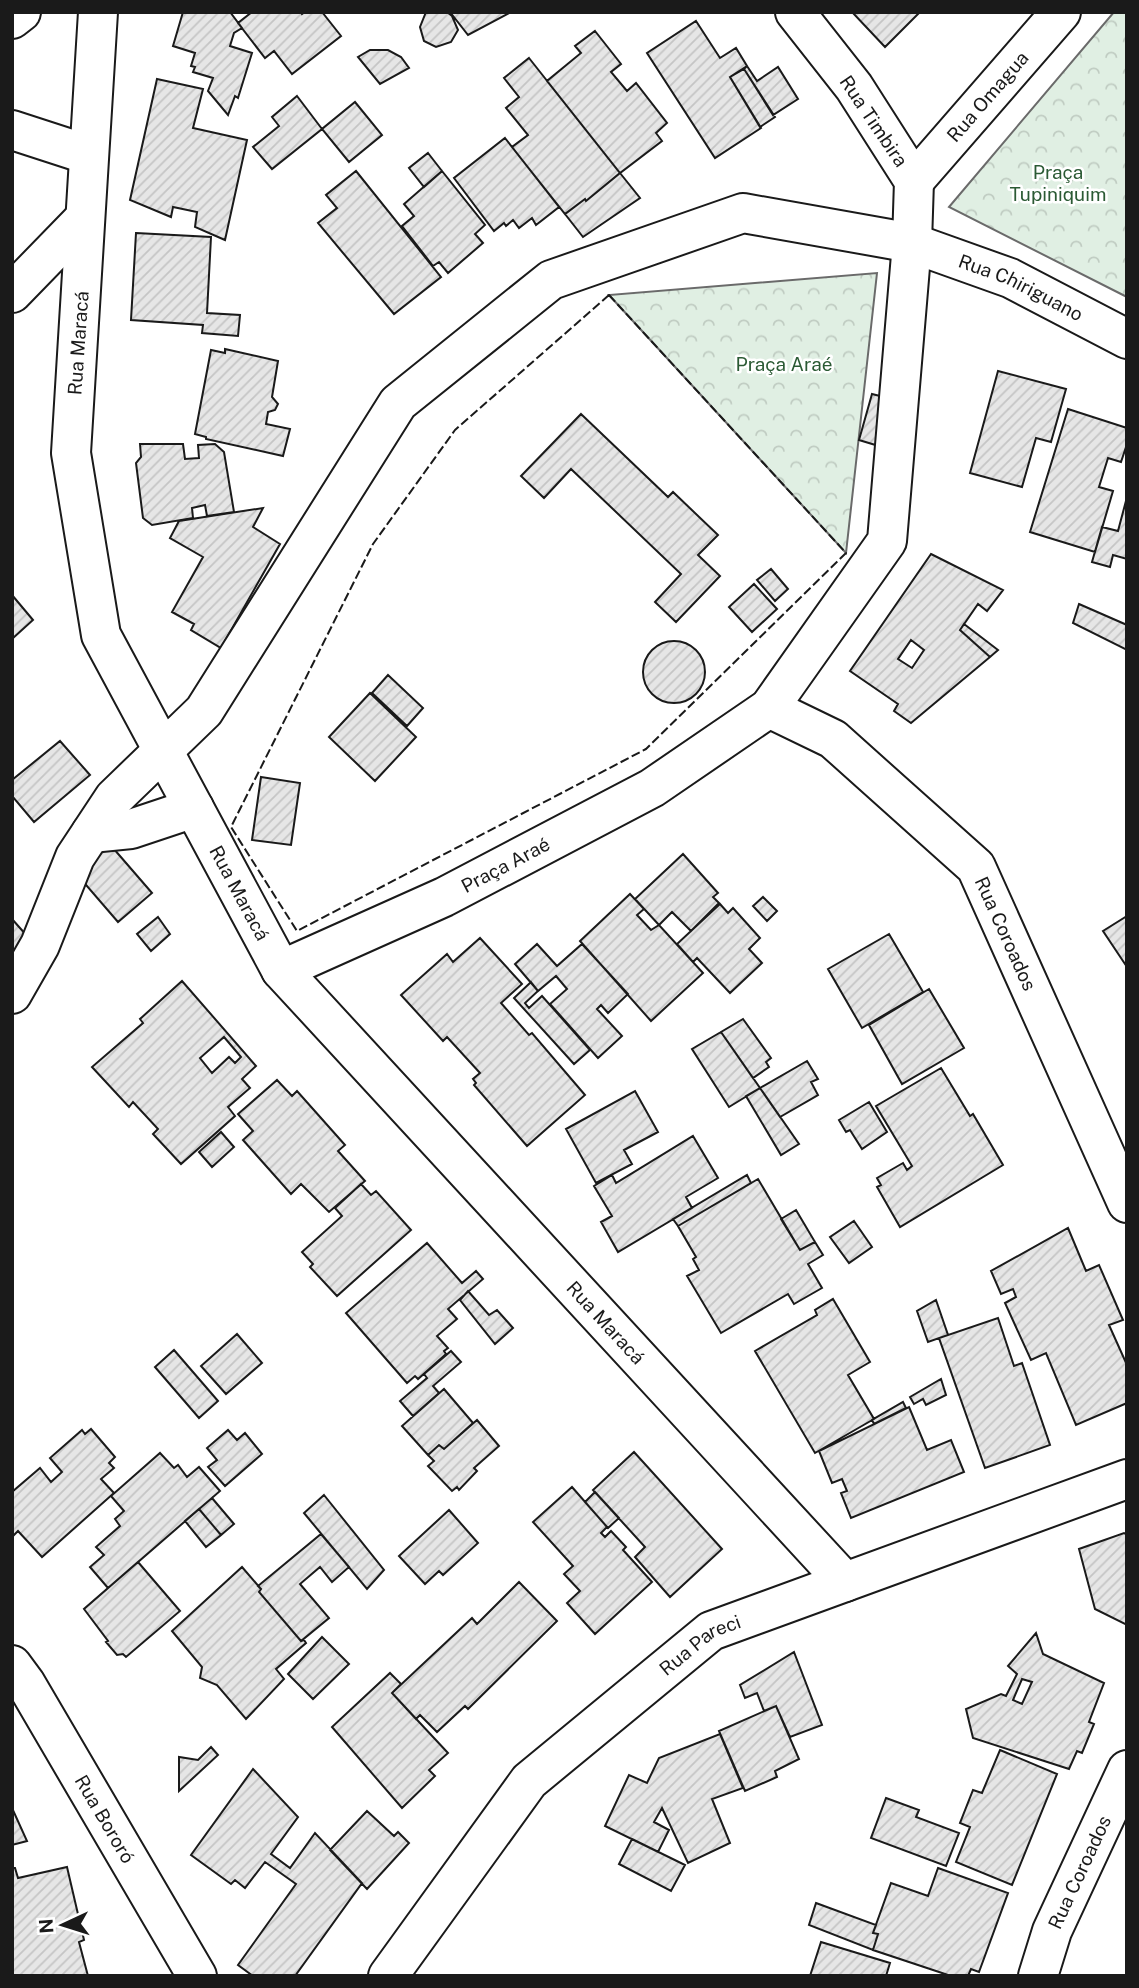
<svg xmlns="http://www.w3.org/2000/svg" width="1139" height="1988" font-family="'Public Sans',sans-serif">
  <style>
    .park { fill: url(#park-crowns); stroke: #6a6a6a; stroke-width: 2 }
    .building { fill: url(#building-hatch); stroke: #1a1a1a; stroke-width: 2; fill-rule: evenodd }
    .lines { fill: none; stroke-linecap: round; stroke-linejoin: round }
    .minor-casing { stroke: #1a1a1a; stroke-width: 42 }
    .minor { stroke: #fff; stroke-width: 38 }
    .fence { stroke: #1a1a1a; stroke-width: 2; stroke-dasharray: 9 3.5; stroke-linecap: butt }
    .labels { text-anchor: middle; dominant-baseline: central; stroke-width: 5; stroke-linejoin: round; paint-order: stroke }
    .street-label { font-size: 19px; fill: #1a1a1a; stroke: #fff }
    .park-label { font-size: 19px; fill: #2b5a34; stroke: #fff }
  </style>
  <defs>
    <pattern id="park-crowns" width="20" height="18" patternUnits="userSpaceOnUse" patternTransform="scale(1.75)"><rect width="20" height="18" fill="#e0efe3"/><path d="M2 6a3 3 0 1 1 6 0M12 15a3 3 0 1 1 6 0" fill="none" stroke="#c0ccc2"/></pattern>
    <pattern id="building-hatch" width="6" height="6" patternUnits="userSpaceOnUse" patternTransform="scale(1.75)"><rect width="6" height="6" fill="#e6e6e6"/><path d="M-1 1l2-2M0 6l6-6M5 7l2-2" fill="none" stroke="#c5c5c5"/></pattern>
  </defs>
  <rect width="100%" height="100%" fill="#fff"/>
  <path class="park" d="M1114,12H1127V297L949,207Z
    M877,273L846,553L609,295Z"/>
  <path class="building" d="M183,12H230L242,28L234,33L230,46L252,53L238,98L235,96L228,115L208,91L213,78L193,72L195,67L191,66L195,53L173,46Z
    M252,12H301L302,14L305,12H322L341,36L292,74L274,51L265,58L238,23Z
    M426,12H447L452,16L458,30L451,42L436,47L424,41L420,27Z
    M450,12H511L468,35Z
    M852,12H920L885,47Z
    M696,21L720,58L736,48L747,66L730,77L761,128L715,158L647,53Z
    M595,31L621,64L611,72L627,91L636,83L667,123L656,133L662,141L620,173L547,81L581,53L575,46Z
    M370,50H388L401,57L409,68L380,84L358,57Z
    M529,58L620,173L586,201L585,199L565,214L512,147L528,135L506,108L519,97L504,78Z
    M747,66L757,81L778,67L798,99L773,115L744,69Z
    M744,69L775,117L760,127L730,77Z
    M157,79L203,89L193,128L247,140L225,240L195,227L197,212L173,207L171,217L130,200Z
    M297,96L322,129L272,169L253,147L279,126L272,117Z
    M355,102L382,135L349,162L322,129Z
    M505,138L559,207L536,225L532,218L519,228L513,220L506,226L504,223L494,231L454,178Z
    M428,153L442,171L424,187L409,168Z
    M356,171L441,277L394,314L318,223L337,208L326,195Z
    M442,171L485,225L475,234L483,243L448,273L439,262L433,266L402,226L414,216L404,204Z
    M620,173L640,198L583,237L565,214L585,199L586,201Z
    M136,233L211,237L207,313L240,315L238,336L202,333L203,325L131,320Z
    M225,349L278,361L272,397L278,404L275,410L268,412L266,424L290,429L283,456L206,439V437L195,434L211,350L225,353Z
    M998,371L1066,389L1051,442L1036,438L1022,487L970,473Z
    M872,394L896,400L882,447L859,440Z
    M1068,409L1127,428V444L1121,462L1108,458L1099,487L1113,491L1095,552L1030,532Z
    M581,414L668,497L673,492L718,535L698,555L720,576L676,622L655,602L681,574L571,469L544,498L521,476Z
    M140,444H183L185,459L199,458L198,445L215,444L224,452L234,512L207,516L205,505L192,508L193,518L152,525L143,518L136,463L141,457Z
    M1127,497V559L1113,555L1110,567L1092,562L1102,527L1118,531Z
    M263,508L253,527L280,544L221,648L191,630L194,624L172,612L203,557L170,538L179,521Z
    M931,554L1003,590L987,611L978,604L960,630L990,657L911,723L894,711L898,704L850,671ZM911,640L924,650L912,668L898,659Z
    M771,569L788,589L775,601L757,580Z
    M754,584L777,609L752,632L729,607Z
    M12,595L33,620L12,639Z
    M1079,604L1127,625V650L1073,623Z
    M964,624L998,650L990,657L960,630Z
    M643 672a31 31 0 1 1 62 0a31 31 0 1 1-62 0Z
    M388,675L423,708L407,726L372,693Z
    M370,693L416,737L375,781L329,737Z
    M60,741L90,775L34,822L12,796V780Z
    M261,777L300,783L291,845L252,840Z
    M107,841L152,893L118,922L80,878Z
    M683,854L718,893L713,897L719,903L691,931L672,912L659,925L635,899Z
    M630,894L644,909L637,915L651,930L659,925L703,973L651,1021L580,941Z
    M763,897L777,911L767,921L753,906Z
    M720,904L728,913L733,908L760,938L749,949L762,963L730,993L697,958L693,962L677,944Z
    M1127,916V967L1103,931Z
    M158,917L170,934L151,951L137,934Z
    M12,919L35,945L12,965Z
    M889,934L923,992L862,1028L828,969Z
    M480,938L522,984L501,1003L529,1035L532,1033L585,1095L527,1146L474,1085L476,1083L473,1079L480,1073L447,1037L443,1041L401,995L447,954L453,962Z
    M537,944L557,966L582,944L628,994L608,1013L601,1005L597,1009L622,1036L598,1058L550,1004L567,989L556,976L538,991L515,964Z
    M182,981L256,1066L242,1079L250,1088L228,1107L235,1116L181,1164L153,1134L158,1129L133,1102L129,1107L92,1067L143,1023L140,1019ZM224,1037L241,1057L235,1063L229,1057L212,1073L200,1058Z
    M531,982L538,991L525,1003L529,1008L542,996L590,1050L574,1064L514,998Z
    M929,989L964,1048L902,1084L869,1025Z
    M743,1019L771,1058L766,1062L769,1067L753,1078L721,1032Z
    M721,1032L760,1088L729,1107L692,1049Z
    M807,1061L818,1079L811,1082L818,1095L780,1117L760,1088Z
    M941,1068L970,1116L973,1114L1003,1165L900,1227L877,1187L881,1185L877,1178L903,1163L907,1170L912,1166L876,1106Z
    M277,1080L292,1096L297,1091L345,1145L338,1151L365,1181L329,1212L301,1184L291,1194L243,1140L253,1131L238,1114Z
    M760,1088L799,1144L781,1155L746,1096Z
    M635,1091L658,1132L624,1150L632,1164L596,1183L566,1129Z
    M869,1102L887,1132L862,1149L850,1130L846,1132L839,1120Z
    M221,1132L234,1147L212,1167L199,1152Z
    M693,1136L718,1178L686,1197L692,1208L618,1252L601,1222L612,1216L594,1186L612,1175L616,1183Z
    M747,1175L751,1183L678,1226L673,1219Z
    M758,1179L800,1250L815,1242L823,1255L808,1264L822,1288L794,1304L788,1294L721,1333L687,1276L699,1270L693,1259L696,1257L678,1226Z
    M361,1184L371,1195L376,1191L411,1230L337,1296L310,1267L313,1264L302,1252L342,1216L335,1208Z
    M796,1210L815,1242L800,1250L781,1219Z
    M854,1221L872,1247L849,1263L830,1237Z
    M1068,1228L1086,1271L1099,1265L1123,1320L1109,1325L1127,1365V1403L1076,1425L1046,1353L1031,1360L1005,1303L1016,1297L1013,1289L1001,1294L991,1271Z
    M427,1243L462,1283L476,1271L483,1279L448,1309L457,1319L437,1336L448,1348L444,1351L446,1354L418,1379L415,1376L407,1383L346,1313Z
    M468,1291L489,1315L497,1310L513,1328L495,1344L460,1300Z
    M833,1299L870,1362L848,1375L874,1419L815,1453L755,1351L817,1315L815,1310Z
    M936,1300L948,1335L928,1342L917,1311Z
    M998,1318L1014,1366L1022,1363L1050,1445L985,1468L939,1338Z
    M237,1334L262,1363L226,1394L201,1366Z
    M174,1350L218,1401L199,1418L155,1367Z
    M451,1351L461,1362L433,1386L439,1393L413,1416L400,1401L427,1378L424,1374Z
    M941,1379L946,1395L926,1405L923,1399L914,1404L910,1397Z
    M444,1389L473,1423L444,1449L439,1445L428,1455L402,1426Z
    M903,1402L906,1408L874,1424L872,1420Z
    M909,1407L927,1450L951,1440L964,1472L851,1518L841,1493L847,1491L842,1479L832,1483L819,1451Z
    M477,1420L499,1446L474,1468L477,1471L459,1490L457,1487L452,1491L428,1466L434,1461L428,1455L439,1445L444,1449Z
    M91,1429L115,1457L109,1463L114,1468L101,1479L114,1493L42,1557L18,1531L12,1537V1492L40,1468L51,1482L62,1472L50,1458L82,1430L85,1434Z
    M228,1430L237,1440L245,1433L262,1454L225,1486L208,1467L217,1460L207,1448Z
    M634,1452L722,1549L670,1597L635,1557L645,1547L593,1490Z
    M160,1453L174,1468L178,1465L187,1477L199,1467L220,1491L108,1588L90,1567L104,1555L96,1547L120,1526L115,1519L124,1511L111,1496Z
    M572,1487L607,1527L601,1533L605,1537L611,1531L626,1547L623,1550L652,1582L595,1634L567,1603L580,1591L564,1574L573,1566L533,1522Z
    M595,1492L619,1518L608,1528L585,1502Z
    M324,1495L384,1570L367,1589L304,1513Z
    M212,1498L234,1524L221,1535L199,1509Z
    M199,1509L221,1535L206,1547L185,1521Z
    M449,1510L478,1543L443,1575L439,1571L425,1584L399,1556Z
    M1124,1533L1127,1535V1625L1095,1609L1079,1549Z
    M321,1534L349,1567L332,1582L320,1567L300,1584L329,1618L301,1641L259,1592L261,1589L258,1586Z
    M138,1562L180,1611L126,1657L123,1654L117,1655L106,1642L108,1641L84,1609Z
    M242,1567L261,1589L259,1592L301,1641L304,1640L306,1643L276,1669L284,1679L246,1719L217,1685L200,1678L202,1667L172,1631Z
    M519,1582L557,1621L468,1709L465,1706L437,1732L420,1715L416,1719L392,1693L472,1618L477,1624Z
    M1036,1633L1043,1654L1104,1683L1089,1722L1094,1724L1082,1753L1077,1751L1069,1769L973,1738L966,1709L1001,1694L1006,1696L1017,1674L1008,1666ZM1022,1679L1032,1682L1022,1704L1013,1700Z
    M322,1637L349,1664L313,1699L288,1674Z
    M794,1652L822,1725L790,1737L776,1706L764,1711L757,1693L745,1698L740,1685Z
    M390,1673L401,1684L392,1693L448,1753L429,1770L435,1776L402,1808L332,1727Z
    M776,1706L799,1759L775,1771L777,1777L745,1791L719,1731Z
    M720,1734L743,1788L712,1799L730,1843L688,1863L662,1808L654,1822L669,1830L658,1852L605,1826L629,1775L647,1783L659,1758Z
    M211,1747L218,1755L179,1791V1757L198,1760Z
    M1000,1750L1057,1774L1012,1885L956,1862L970,1827L960,1823L973,1790L982,1793Z
    M253,1769L298,1817L271,1854L290,1868L315,1833L362,1883L295,1976H253L238,1965L296,1884L265,1862L245,1888L235,1880L231,1884L191,1855Z
    M886,1798L919,1810L916,1817L959,1833L946,1866L871,1838Z
    M12,1808L27,1841L12,1845Z
    M367,1811L394,1836L398,1832L409,1843L367,1889L330,1850Z
    M632,1839L685,1865L671,1891L619,1864Z
    M67,1867L84,1940L79,1942L88,1976H12V1868H15L18,1878Z
    M938,1868L1008,1893L979,1972L971,1969L968,1976H951L873,1950L878,1934L873,1933L891,1883L928,1896Z
    M816,1903L876,1925L873,1933L878,1934L873,1950L809,1925Z
    M821,1942L890,1963L886,1976H810Z"/>
  <g class="lines">
    <g class="minor-casing">
      <g id="minor">
        <path id="s1" d="M98,12L71,453L101,635L281,970L845,1582"/>
        <path d="M12,19L21,12"/>
        <path d="M12,130L89,155"/>
        <path id="s2" d="M914,181L1061,12"/>
        <path d="M12,293L85,218"/>
        <path id="s3" d="M769,708L833,739L976,867L1127,1203"/>
        <path d="M91,833L131,829L194,808"/>
        <path id="s4" d="M281,970L444,897L652,788L769,708L887,541L912,243L914,181L854,87L795,12"/>
        <path id="s5" d="M12,994L40,945L75,857L114,798L204,711L398,403L551,280L743,213L912,243L1010,278L1127,339"/>
        <path id="s6" d="M12,1665L26,1684L197,1976"/>
        <path id="s7" d="M388,1976L529,1781L711,1631L1127,1479"/>
        <path id="s8" d="M1038,1976L1052,1931L1127,1770"/>
      </g>
    </g>
    <use href="#minor" class="minor"/>
    <path class="fence" d="M609,295L846,553L646,749L297,931L231,827L373,544L455,430Z"/>
  </g>
  <g class="labels">
    <g class="street-label">
      <text stroke="none"><textPath href="#s2" startOffset="112">Rua Omagua</textPath></text>
      <text transform="translate(874 121) rotate(56)">Rua Timbira</text>
      <text stroke="none"><textPath href="#s5" startOffset="1400">Rua Chiriguano</textPath></text>
      <text transform="translate(78 343) rotate(-86)">Rua Maracá</text>
      <text stroke="none"><textPath href="#s4" startOffset="248">Praça Araé</textPath></text>
      <text stroke="none"><textPath href="#s1" startOffset="919">Rua Maracá</textPath></text>
      <text stroke="none"><textPath href="#s3" startOffset="336">Rua Coroados</textPath></text>
      <text stroke="none"><textPath href="#s1" startOffset="1486">Rua Maracá</textPath></text>
      <text stroke="none"><textPath href="#s7" startOffset="460">Rua Pareci</textPath></text>
      <text stroke="none"><textPath href="#s6" startOffset="180">Rua Bororó</textPath></text>
      <text stroke="none"><textPath href="#s8" startOffset="112">Rua Coroados</textPath></text>
    </g>
    <g class="park-label">
      <text x="1058" y="172">Praça<tspan x="1058" dy="22">Tupiniquim</tspan></text>
      <text x="784" y="364">Praça Araé</text>
    </g>
  </g>
  <rect width="1139" height="1988" fill="none" stroke="#1a1a1a" stroke-width="28"/>
  <g transform="translate(63 1925) rotate(266)" stroke="#ffffff" stroke-width="5" paint-order="stroke">
  <path d="M0-5L12 26L0 18L-12 26Z" fill="#1a1a1a"/>
  <text y="-10" font-size="19" font-weight="bold" text-anchor="middle" fill="#1a1a1a">N</text>
  </g>
</svg>
